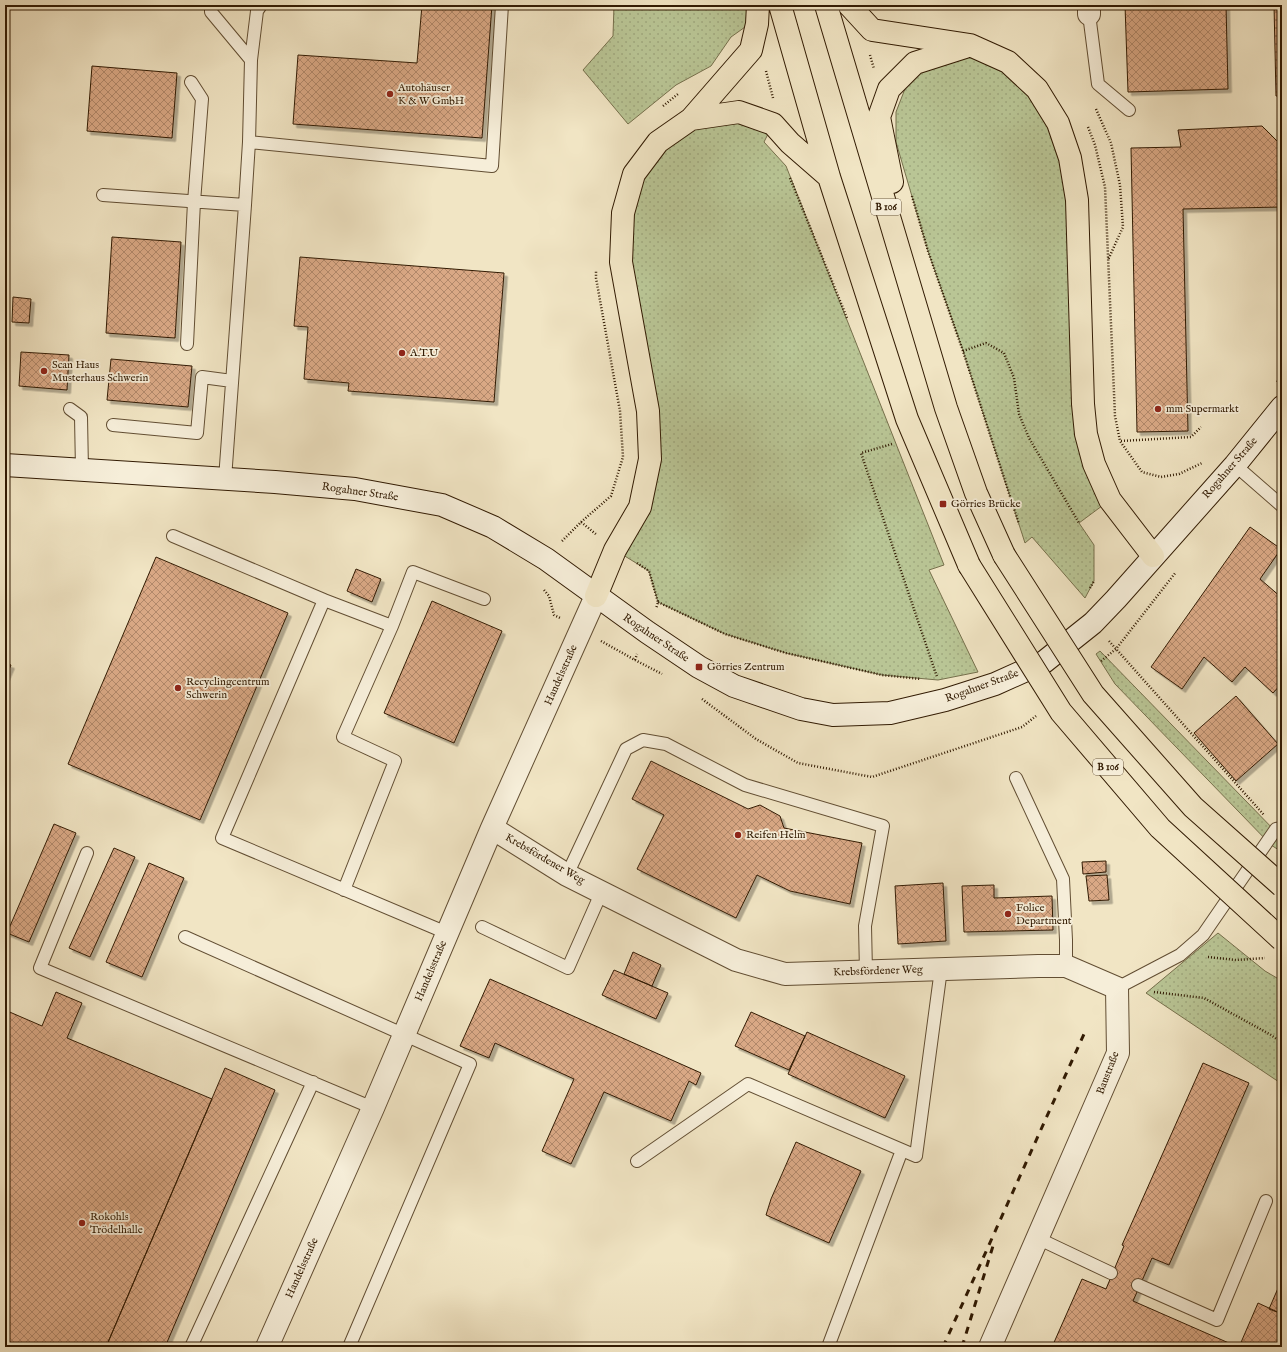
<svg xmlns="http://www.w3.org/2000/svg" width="1287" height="1352" font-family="'IM FELL English',serif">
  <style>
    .grass { fill: url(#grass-dots); stroke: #76704c }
    .building { fill: url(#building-cross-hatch); stroke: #321b03; filter: url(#shadow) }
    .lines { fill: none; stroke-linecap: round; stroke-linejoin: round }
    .lane-casing { stroke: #624e33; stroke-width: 14 }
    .street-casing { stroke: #624e33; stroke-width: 24 }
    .secondary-casing { stroke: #321b03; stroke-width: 24 }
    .highway-casing { stroke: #321b03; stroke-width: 24 }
    .path { stroke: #321b03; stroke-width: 2.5; stroke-dasharray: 1 2; stroke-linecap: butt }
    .lane { stroke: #f6eed9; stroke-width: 12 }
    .street { stroke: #f6eed9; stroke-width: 22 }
    .secondary { stroke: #f6eed9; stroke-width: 22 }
    .highway { stroke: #f1e5c4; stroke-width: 22 }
    .rail { stroke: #321b03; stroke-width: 3; stroke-dasharray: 7 7; stroke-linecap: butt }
    .highway-bridge-casing { stroke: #321b03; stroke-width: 24; stroke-linecap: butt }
    .highway-bridge { stroke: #f1e5c4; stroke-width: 22 }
    .poi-dot { fill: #8f2418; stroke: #f6eed9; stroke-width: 1.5 }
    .labels { text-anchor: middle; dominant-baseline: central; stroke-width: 3.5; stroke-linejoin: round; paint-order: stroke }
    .shield { fill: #f6eed9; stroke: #6d5a43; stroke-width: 1 }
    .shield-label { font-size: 10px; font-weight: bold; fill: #321b03 }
    .poi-label { font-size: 11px; fill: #321b03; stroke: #f6eed9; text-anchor: start }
    .street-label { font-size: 11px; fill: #321b03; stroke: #f6eed9 }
  </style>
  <defs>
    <pattern id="grass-dots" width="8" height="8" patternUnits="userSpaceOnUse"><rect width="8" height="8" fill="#b9c595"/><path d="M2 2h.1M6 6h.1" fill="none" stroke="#a0a97f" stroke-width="1.8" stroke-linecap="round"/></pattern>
    <pattern id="building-cross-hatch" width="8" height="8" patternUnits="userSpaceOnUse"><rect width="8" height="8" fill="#d9a885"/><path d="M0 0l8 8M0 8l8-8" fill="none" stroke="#b1886b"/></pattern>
    <filter id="shadow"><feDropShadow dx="3.5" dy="3.5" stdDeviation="0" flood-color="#0004"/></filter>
  </defs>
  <rect width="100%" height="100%" fill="#f1e5c4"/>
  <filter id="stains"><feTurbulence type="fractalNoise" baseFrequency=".005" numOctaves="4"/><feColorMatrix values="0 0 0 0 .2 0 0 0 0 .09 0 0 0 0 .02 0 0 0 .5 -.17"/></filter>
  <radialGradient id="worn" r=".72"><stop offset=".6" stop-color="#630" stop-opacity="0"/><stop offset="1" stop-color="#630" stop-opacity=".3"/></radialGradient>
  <path class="grass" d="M614,5H776L731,37L711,66L676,85L628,124L583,70L613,36Z
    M970,45L1008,62L1070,158L1083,404L1110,500L1079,523L1094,545V581L1085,598L1032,537L1025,543L963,351L928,251L896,142V112L915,63Z
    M691,119L773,124L764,142L786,166L944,565L929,570L978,672L938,680L882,675L786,653L725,634L658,602L649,571L615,550L650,459L621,262L634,174Z
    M1100,651L1279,835H1282V852L1271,845L1115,684L1096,654Z
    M1218,933L1265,971L1282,981V1084L1146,993Z"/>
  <path class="building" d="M422,5H492L482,138L293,124L298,55L417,63Z
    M1125,5H1226L1228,89L1128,92Z
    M1274,5H1282V96H1276Z
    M92,66L177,73L172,138L87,131Z
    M1262,126L1282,146V207L1183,209L1188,431L1137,432L1131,148L1181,147L1178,130Z
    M112,237L181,242L175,338L106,333Z
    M300,257L504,273L494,402L348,391L349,383L304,379L308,327L294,326Z
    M13,297L31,299L29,323L12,322Z
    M21,352L69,355L67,390L19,386Z
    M111,359L192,366L188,407L107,400Z
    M1250,527L1281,549L1260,579L1282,598V683L1273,693L1245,667L1232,682L1204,657L1182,689L1151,667Z
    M156,557L288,613L200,820L68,764Z
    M356,569L381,579L372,602L347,591Z
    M432,601L502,631L454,743L384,713Z
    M5,663L11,665L5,679Z
    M1236,696L1278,744L1236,781L1194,733Z
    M651,761L748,809L760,805L780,816L784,828L862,843L850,904L790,891L757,875L736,918L637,869L664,815L632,799Z
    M54,824L76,833L29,942L7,933Z
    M114,848L135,857L90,957L69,948Z
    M1106,861V872L1083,874L1082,862Z
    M149,863L184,878L142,977L106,962Z
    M1107,875L1109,900L1089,901L1086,876Z
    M943,883L946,941L898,944L895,886Z
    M994,885V898L1052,896L1053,930L964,932L962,886Z
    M633,952L661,965L652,986L624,974Z
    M614,970L668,993L656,1019L602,995Z
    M490,979L701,1073L696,1085L689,1081L671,1121L604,1092L571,1164L542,1151L574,1079L495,1043L489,1058L460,1046Z
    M56,992L82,1003L67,1038L212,1099L106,1347H5V1010L42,1026Z
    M751,1012L805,1036L789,1070L735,1046Z
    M807,1032L905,1076L885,1118L788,1074Z
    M1203,1063L1249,1083L1169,1265L1152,1258L1133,1301L1238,1347H1052L1082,1279L1106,1289L1124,1246L1122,1245Z
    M225,1068L275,1090L165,1347H106Z
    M796,1142L861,1171L829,1243L766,1215L771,1199Z
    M1282,1279V1314L1269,1309Z
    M1258,1303L1282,1314V1347H1239Z"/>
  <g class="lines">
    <g class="lane-casing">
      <path id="lane" d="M211,5V12L251,60
        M1089,14L1098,84L1129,110
        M249,142L492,166L502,5
        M103,195L245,205
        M187,344L194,202L202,99L191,82
        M70,409L81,417L82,470
        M113,425L197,433L202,377L232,381
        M1235,465L1282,506
        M225,479L245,205L249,142L251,60L257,11L261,5
        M173,536L324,600L222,838L447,933
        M324,600L392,626L343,737L395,761L344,890
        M392,626L413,572L484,599
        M1016,778L1063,879L1066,940V966
        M87,853L40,968L373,1108
        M567,875L626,749L643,740L666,744L745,785L883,826L865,926L866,972
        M482,927L568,968L602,891
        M185,937L470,1064L349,1347
        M1117,988L1180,955L1203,935L1276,829L1282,828
        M637,1161L748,1084L916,1156L941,969
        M1037,1238L1111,1273
        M1138,1285L1217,1320L1266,1201
        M191,1347L313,1082
        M828,1347L902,1150"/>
    </g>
    <g class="street-casing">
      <path id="street" d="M1089,5V14
        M492,828L567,875L736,960L785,974L1038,966H1066L1117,988L1118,1053L990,1347
        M267,1347L373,1108L492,828L596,596"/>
    </g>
    <g class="secondary-casing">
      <path id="secondary" d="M5,465L275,482L355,489L442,505L493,527L546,559L647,632L699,667L734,686L801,709L833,715L890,713L945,700L995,684L1044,662L1093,623L1116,599L1235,465L1282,407"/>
    </g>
    <g class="highway-casing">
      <path id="highway" d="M780,5L829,177L907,419L969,565
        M826,5L946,408L976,493L1004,555
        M849,5L872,30L970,45L1008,62L1037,89L1058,123L1070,158L1077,200L1083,404L1086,434L1094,464L1110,500L1153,556
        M691,119L739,112L773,124L790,143L829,177
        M892,182L879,117L889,89L915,63L965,47
        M596,596L615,550L640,507L650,459L648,411L621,262L623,213L634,174L658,142L691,119L751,50L757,24L758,5"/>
    </g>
    <path class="path" d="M870,55L874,69
      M766,71L773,98
      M663,106L678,94
      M1096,109L1111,143L1120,185L1123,227L1108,260
      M1088,127L1095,145L1105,187L1115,416L1120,441L1142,472L1161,477L1179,474L1202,463
      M790,178L847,318
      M912,196L928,251L963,351L1019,524
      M963,351L986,343L1004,353L1014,378L1019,414L1029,438L1079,523
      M1277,382L1282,376
      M1121,441L1191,437L1201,427
      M892,444L861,453L937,677
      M581,522L611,496L623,457L620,411L596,278V271
      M562,541L581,522L597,535
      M637,563L649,571L658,602L656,609
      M1090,588L1094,581
      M544,590L549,596L554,615L560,618
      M658,602L725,634L786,653L882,675L921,679
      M601,641L635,660L637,654
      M1109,641L1264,815
      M635,660L662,674
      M1101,661L1116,649L1176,572
      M702,699L756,739L798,763L872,777L1022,727L1036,716
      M1208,957L1236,960L1265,958
      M1154,992L1204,998L1271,1035L1282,1043"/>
    <use href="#lane" class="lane"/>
    <use href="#street" class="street"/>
    <use href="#secondary" class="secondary"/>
    <use href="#highway" class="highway"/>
    <path class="rail" d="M943,1347L1084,1034
      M962,1347L993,1246"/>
    <g class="highway-bridge-casing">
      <path id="highway-bridge" d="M1004,555L1093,694L1193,807L1282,886
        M969,565L1061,712L1160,828L1282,940"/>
    </g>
    <use href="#highway-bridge" class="highway-bridge"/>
  </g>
  <g class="poi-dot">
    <circle cx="390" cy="94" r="4"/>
    <circle cx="402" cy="353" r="4"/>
    <circle cx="44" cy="371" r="4"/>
    <circle cx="1158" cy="409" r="4"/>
    <rect x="939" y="500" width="8" height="8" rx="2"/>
    <rect x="695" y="663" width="8" height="8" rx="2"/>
    <circle cx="178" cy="688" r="4"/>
    <circle cx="738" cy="835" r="4"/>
    <circle cx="1008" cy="914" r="4"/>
    <circle cx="82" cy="1223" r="4"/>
  </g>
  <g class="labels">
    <g class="shield">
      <rect x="871" y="199" width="30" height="16" rx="3"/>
      <rect x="1093" y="759" width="30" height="16" rx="3"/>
    </g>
    <g class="shield-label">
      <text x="886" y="207">B 106</text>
      <text x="1108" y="767">B 106</text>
    </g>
    <g class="poi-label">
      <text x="398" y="88">Autohäuser<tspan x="398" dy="13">K &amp; W GmbH</tspan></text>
      <text x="410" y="353">A.T.U</text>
      <text x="52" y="365">Scan Haus<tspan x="52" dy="13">Musterhaus Schwerin</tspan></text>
      <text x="1166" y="409">mm Supermarkt</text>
      <text x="951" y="504">Görries Brücke</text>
      <text x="707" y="667">Görries Zentrum</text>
      <text x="186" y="682">Recyclingcentrum<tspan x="186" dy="13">Schwerin</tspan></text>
      <text x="746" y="835">Reifen Helm</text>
      <text x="1016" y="908">Folice<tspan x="1016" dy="13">Department</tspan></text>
      <text x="90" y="1217">Rokohls<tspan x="90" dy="13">Trödelhalle</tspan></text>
    </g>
    <g class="street-label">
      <text transform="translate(1230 468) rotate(-49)">Rogahner Straße</text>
      <text transform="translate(360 492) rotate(8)">Rogahner Straße</text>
      <text transform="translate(656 638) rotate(34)">Rogahner Straße</text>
      <text transform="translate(561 675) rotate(-66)">Handelsstraße</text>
      <text transform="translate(982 686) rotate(-20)">Rogahner Straße</text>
      <text transform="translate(545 859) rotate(30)">Krebsfördener Weg</text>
      <text transform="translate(431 971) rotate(-67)">Handelsstraße</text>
      <text transform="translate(878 971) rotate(-2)">Krebsfördener Weg</text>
      <text transform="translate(1108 1073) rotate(-69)">Baustraße</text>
      <text transform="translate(302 1268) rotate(-66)">Handelsstraße</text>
    </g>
  </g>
  <rect width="1287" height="1352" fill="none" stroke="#f1e5c4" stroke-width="20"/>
  <rect x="6" y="6" width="1275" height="1340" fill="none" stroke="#321b03" stroke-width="2"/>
  <rect x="10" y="10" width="1267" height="1332" fill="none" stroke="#321b03"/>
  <rect width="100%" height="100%" filter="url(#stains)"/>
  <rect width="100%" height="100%" fill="url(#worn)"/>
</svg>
